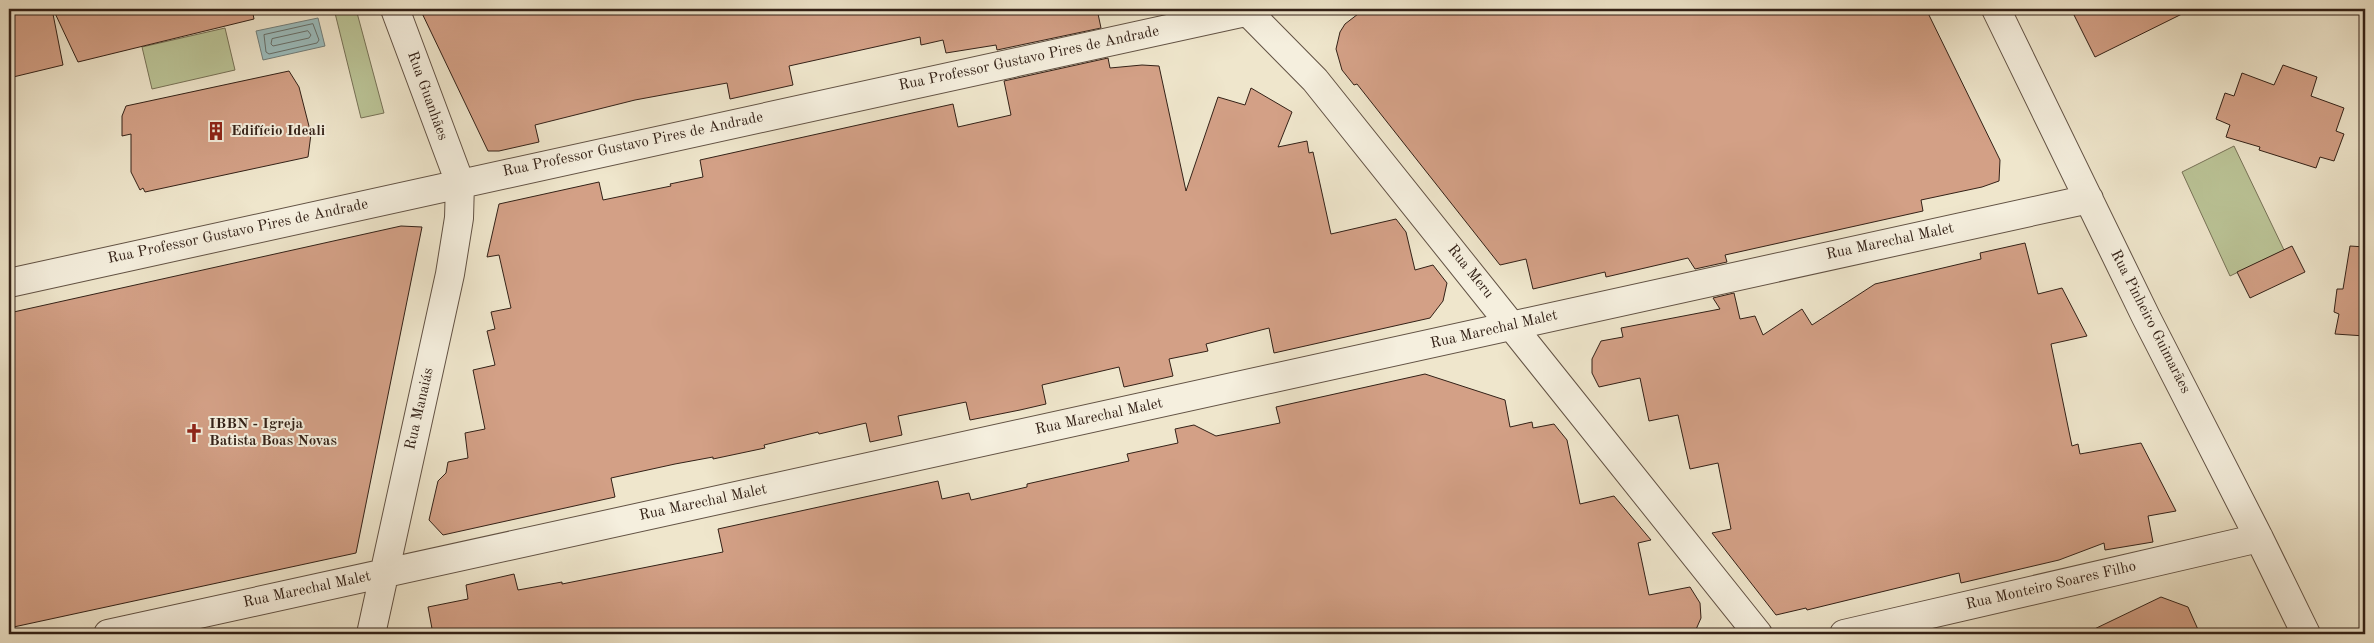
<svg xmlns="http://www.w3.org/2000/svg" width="2374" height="643" font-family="'Old Standard TT',serif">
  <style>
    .green { fill: #bbc497; stroke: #777257 }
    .water { fill: #9cbebf; stroke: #727f7c }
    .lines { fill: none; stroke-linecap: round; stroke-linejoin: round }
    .shore { stroke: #68706b; stroke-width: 1 }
    .building { fill: #d3a086; stroke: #332117 }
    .minor-casing { stroke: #625244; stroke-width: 30 }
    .minor { stroke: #f5efde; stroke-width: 28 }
    .labels { text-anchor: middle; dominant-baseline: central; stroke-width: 4; stroke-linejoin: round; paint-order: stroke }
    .street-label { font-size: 15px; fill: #332117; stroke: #f5efde }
    .poi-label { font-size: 15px; font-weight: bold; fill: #332117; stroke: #f5efde; text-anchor: start }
  </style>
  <rect width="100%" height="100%" fill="#efe6cc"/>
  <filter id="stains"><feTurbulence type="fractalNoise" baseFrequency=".004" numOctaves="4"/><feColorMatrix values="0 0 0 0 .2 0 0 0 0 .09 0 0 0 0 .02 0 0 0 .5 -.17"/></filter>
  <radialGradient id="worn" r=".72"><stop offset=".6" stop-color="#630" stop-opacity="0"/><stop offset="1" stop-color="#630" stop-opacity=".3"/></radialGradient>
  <path class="green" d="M334,9H356L384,113L361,118Z
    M225,28L235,70L152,89L142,47Z
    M2234,146L2284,250L2230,276L2182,172Z"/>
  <path class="water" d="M318,18L325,46L263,60L256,31Z"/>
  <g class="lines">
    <path class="shore" d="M313,24L319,40L317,43L269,54L266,52L264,35Z
      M308,31L311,35L309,38L273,46L271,44L272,39Z"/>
  </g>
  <path class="building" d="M9,9H52L63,65L9,78Z
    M53,9H252L254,19L78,62Z
    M420,9H1097L1101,28L997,50L996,45L946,53L943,40L921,45L920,37L789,66L793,85L730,99L727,83L635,100L535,125L539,142L499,151H488Z
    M1379,9H1926L2000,160L1999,181L1982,187L1921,200L1923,211L1725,255L1727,262L1695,269L1688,258L1606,277L1605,272L1533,289L1526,259L1500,265L1357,84L1354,85L1342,70L1336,49L1340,32L1345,24L1358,14Z
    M2071,9H2192L2095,57Z
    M1108,58L1110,68L1142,65L1159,66L1186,191L1218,97L1245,105L1251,88L1292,112L1278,147L1307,141L1309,153L1313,152L1331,234L1396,219L1406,232L1415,270L1433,265L1447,283L1443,301L1430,318L1274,353L1269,328L1206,344L1208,351L1169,359L1173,376L1124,387L1119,367L1042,385L1046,404L1020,410L970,420L966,402L898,416L902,435L870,442L866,423L819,434L818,432L764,445L765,448L713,459V457L675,464L611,478L615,497L443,535L429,520L438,481L446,473L448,462L468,458L465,433L485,429L473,370L495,365L487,331L495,329L491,312L511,308L499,255L487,257L499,204L599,182L603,200L671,186L670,184L703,177L700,160L953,104L958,127L1011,115L1004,81Z
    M2283,65L2317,77L2311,96L2344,108L2336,131L2344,134L2334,161L2320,157L2316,168L2259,150L2260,147L2226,137L2230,125L2216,119L2225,93L2234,96L2242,73L2274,85Z
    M289,71L299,87L311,134L308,157L145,192L143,188L140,190L131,172V134L122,136V116L126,106Z
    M401,226L422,227L356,553L9,628V313Z
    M2025,243L2038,294L2062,288L2087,336L2051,344L2072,446L2078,444L2080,454L2141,443L2176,511L2148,516L2153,542L2105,550L2104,543L2059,560L1961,583L1959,573L1807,610L1806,608L1776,615L1712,533L1731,529L1718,463L1690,469L1678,415L1649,421L1640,378L1599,387L1592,373V359L1601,341L1623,337L1621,328L1720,309L1713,298L1734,293L1740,319L1755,316L1763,335L1802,309L1812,325L1875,284L1981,259L1980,253Z
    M2292,246L2305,272L2250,298L2237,272Z
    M2350,246L2365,247V336L2335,334L2339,314L2334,312L2337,289H2343Z
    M1425,374L1505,400L1510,427L1532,422L1533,428L1554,424L1567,440L1580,504L1614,496L1651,540L1638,543L1649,595L1690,587L1700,603L1701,618L1694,634H849L848,629L823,634H433L428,607L468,599L466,585L514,574L518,590L562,582V584L723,552L718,529L938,481L942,499L969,493L971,500L1027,487V484L1129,461L1127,454L1178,443L1175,429L1194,425L1216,436L1280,423L1276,407Z
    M2161,597L2188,607L2200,634H2084Z"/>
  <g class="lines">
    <g class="minor-casing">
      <path id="minor" d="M1996,9L2146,317L2259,538L2306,634
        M1247,11L1315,80L1758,634
        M9,283L1259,9
        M108,634L2089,199
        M371,634L450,274L459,218L460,183L395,9
        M1844,634L2259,538"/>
    </g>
    <use href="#minor" class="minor"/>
  </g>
  <defs>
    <g id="building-bare" transform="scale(1.5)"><path d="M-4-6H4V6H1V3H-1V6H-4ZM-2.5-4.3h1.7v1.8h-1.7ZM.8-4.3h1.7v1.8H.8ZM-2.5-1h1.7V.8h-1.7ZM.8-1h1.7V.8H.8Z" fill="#8f2418" stroke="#f5efde" stroke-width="2.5" paint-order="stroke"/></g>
    <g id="church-bare" transform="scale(1.5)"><path d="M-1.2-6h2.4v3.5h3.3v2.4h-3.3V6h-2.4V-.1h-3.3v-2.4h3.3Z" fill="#8f2418" stroke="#f5efde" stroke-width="2.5" paint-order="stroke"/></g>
  </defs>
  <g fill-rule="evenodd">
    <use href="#building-bare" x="216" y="131"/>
    <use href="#church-bare" x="194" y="433"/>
  </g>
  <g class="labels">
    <g class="street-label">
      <text transform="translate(1029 59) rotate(-12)">Rua Professor Gustavo Pires de Andrade</text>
      <text transform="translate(427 96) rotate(70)">Rua Guanhães</text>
      <text transform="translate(633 145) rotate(-12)">Rua Professor Gustavo Pires de Andrade</text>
      <text transform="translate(238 232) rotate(-12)">Rua Professor Gustavo Pires de Andrade</text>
      <text transform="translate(1890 242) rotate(-12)">Rua Marechal Malet</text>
      <text transform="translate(1470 272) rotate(51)">Rua Meru</text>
      <text transform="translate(2150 322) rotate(63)">Rua Pinheiro Guimarães</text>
      <text transform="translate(1494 330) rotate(-13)">Rua Marechal Malet</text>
      <text transform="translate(420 409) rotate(-77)">Rua Manaiás</text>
      <text transform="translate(1099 417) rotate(-12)">Rua Marechal Malet</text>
      <text transform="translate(703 503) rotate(-12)">Rua Marechal Malet</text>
      <text transform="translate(2051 586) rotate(-13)">Rua Monteiro Soares Filho</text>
      <text transform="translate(307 590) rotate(-12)">Rua Marechal Malet</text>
    </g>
    <g class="poi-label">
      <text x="231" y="131">Edifício Ideali</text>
      <text x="209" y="424">IBBN - Igreja<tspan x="209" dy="17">Batista Boas Novas</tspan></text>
    </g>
  </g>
  <rect width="2374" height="643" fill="none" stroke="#efe6cc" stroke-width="30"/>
  <rect x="10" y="10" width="2354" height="623" fill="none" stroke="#332117" stroke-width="2.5"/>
  <rect x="15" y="15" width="2344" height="613" fill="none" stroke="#332117"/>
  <rect width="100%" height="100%" filter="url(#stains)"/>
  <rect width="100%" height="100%" fill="url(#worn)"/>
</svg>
